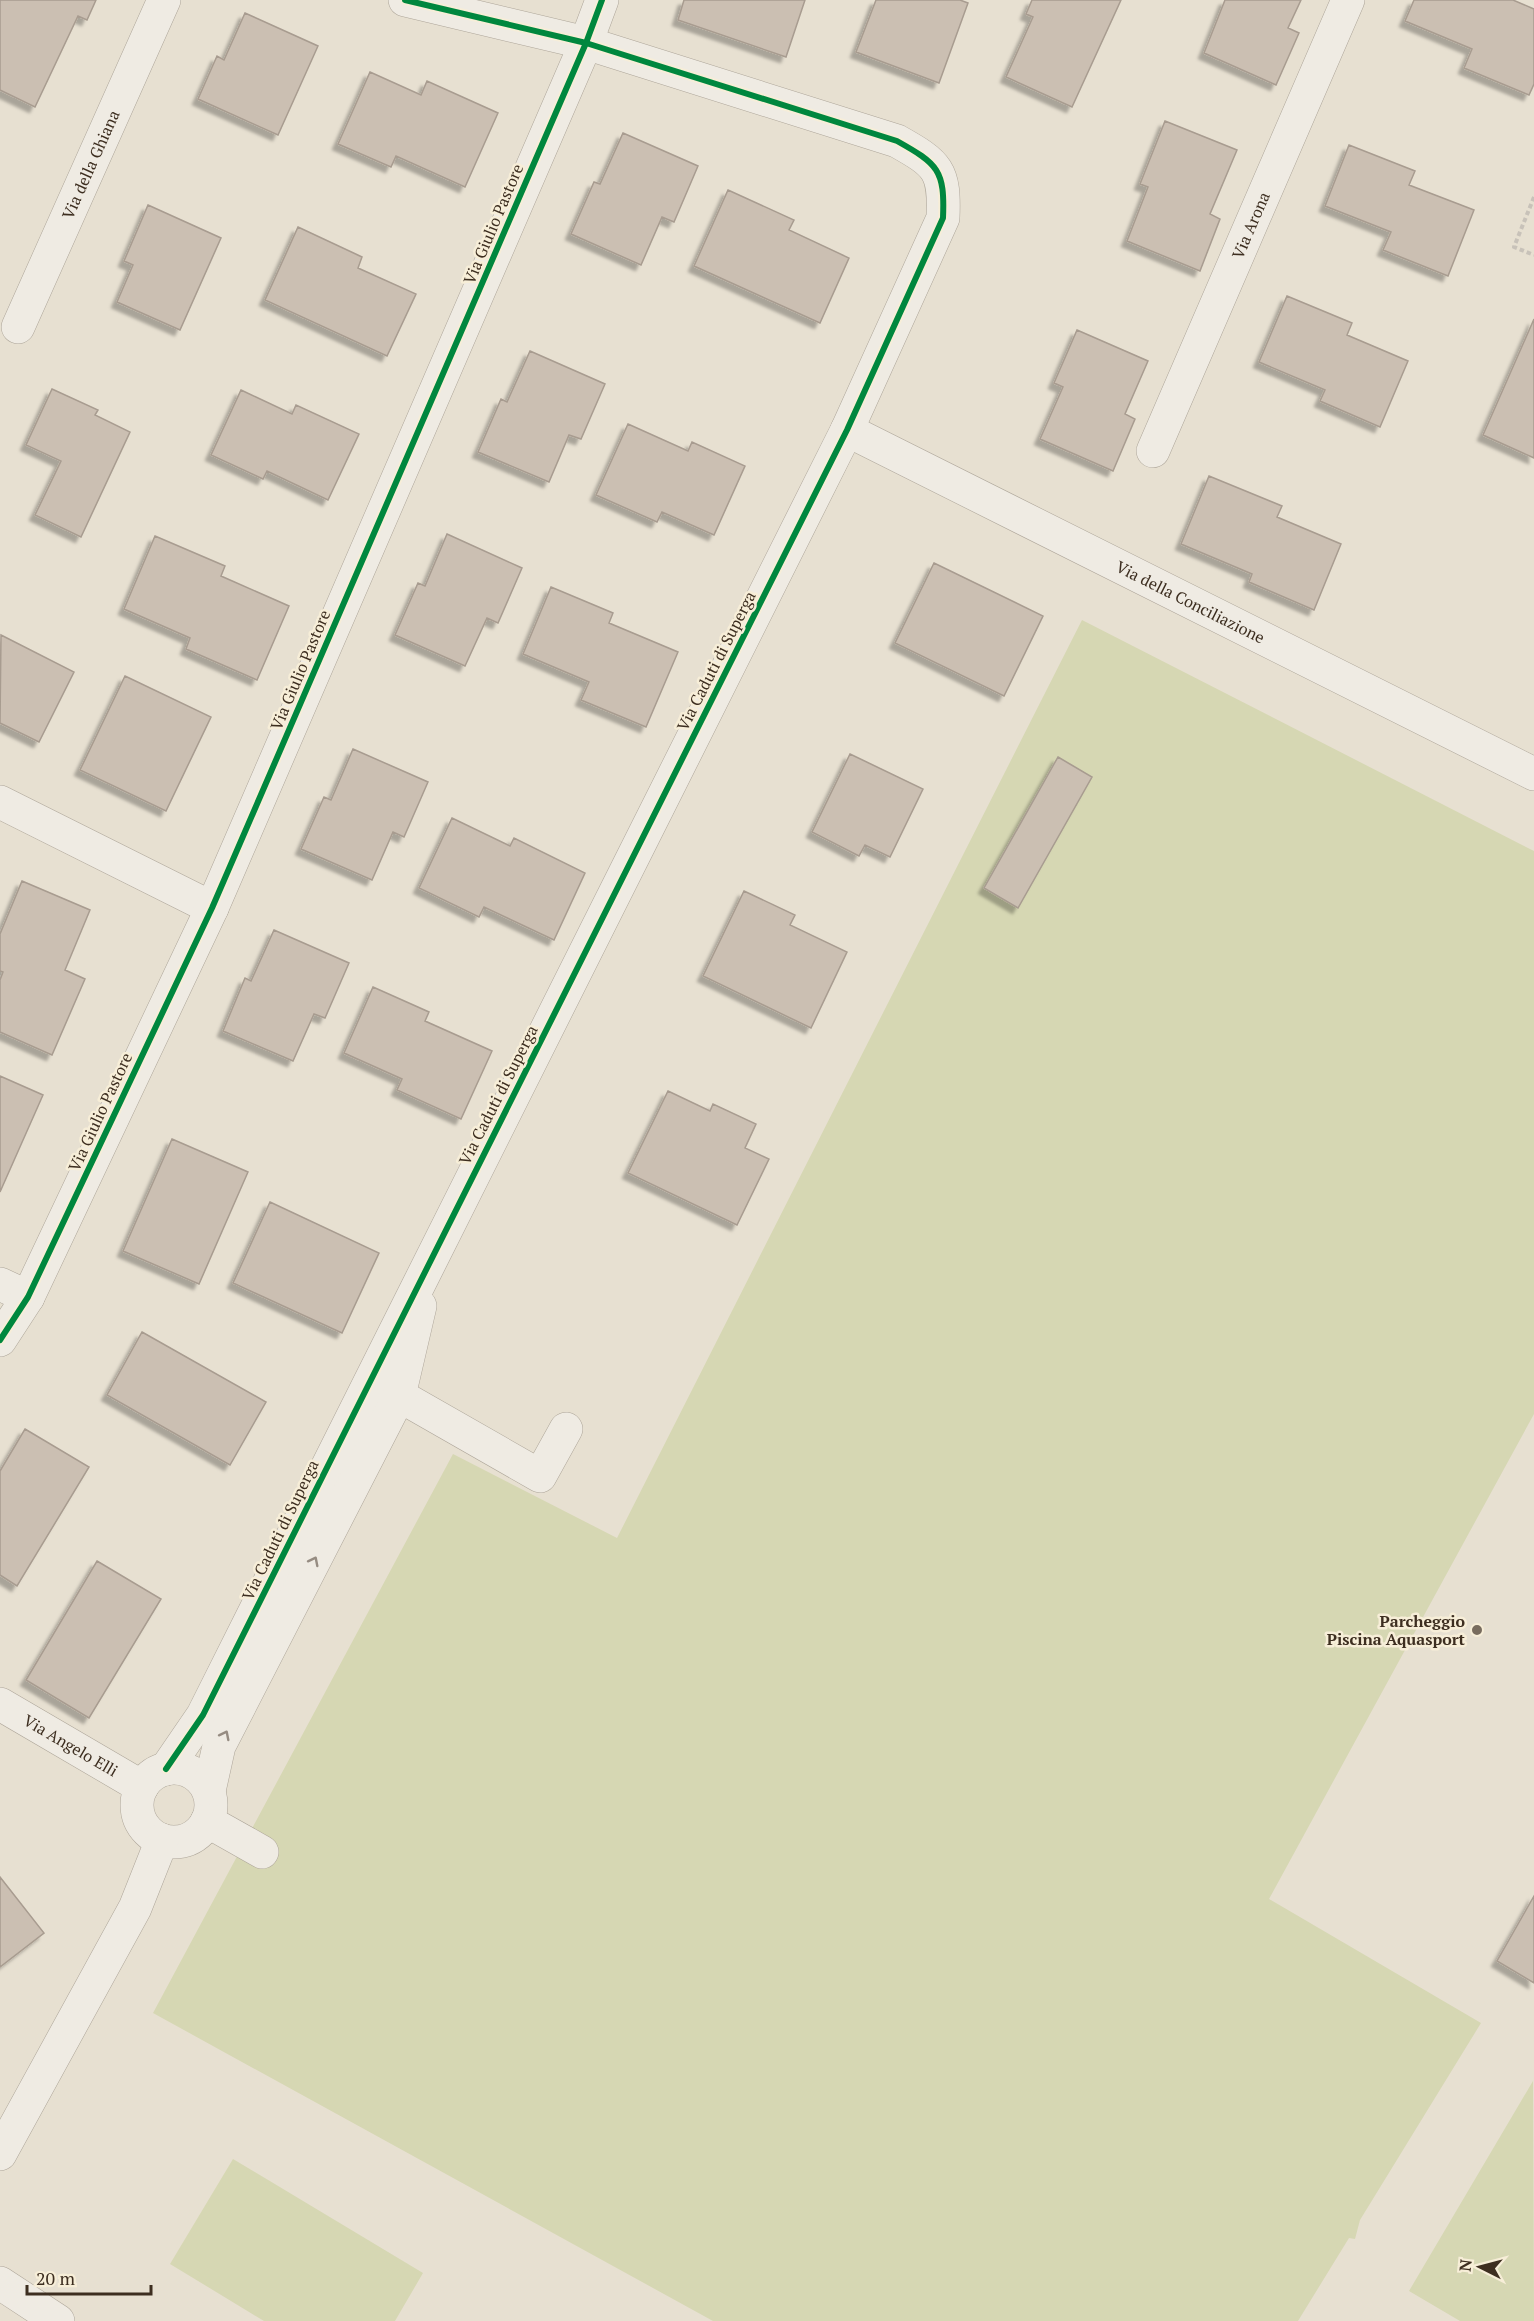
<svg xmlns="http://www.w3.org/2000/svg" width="1534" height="2321" font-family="'PT Serif',serif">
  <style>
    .green { fill: #d6d7b3 }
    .building { fill: #cbbfb2; stroke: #a89c90; stroke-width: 1.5; filter: url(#shadow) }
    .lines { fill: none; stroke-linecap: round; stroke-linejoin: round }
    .minor-casing { stroke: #ada599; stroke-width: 34 }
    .path { stroke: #c8c2b9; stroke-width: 4; stroke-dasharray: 4.5 3; stroke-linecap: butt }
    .minor { stroke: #efebe3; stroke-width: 33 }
    .cycleway-casing { stroke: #f7eed8; stroke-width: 10 }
    .cycleway { stroke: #00873e; stroke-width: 6 }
    .oneway { stroke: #968c82 }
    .poi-dot { fill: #786c5e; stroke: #f7eed8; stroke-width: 2 }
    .labels { text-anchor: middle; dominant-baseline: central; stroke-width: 5; stroke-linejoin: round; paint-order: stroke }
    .street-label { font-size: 16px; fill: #3d2e20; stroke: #f7eed8 }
    .poi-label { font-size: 16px; font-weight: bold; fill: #3d2e20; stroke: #f7eed8; text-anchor: end }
  </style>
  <defs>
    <filter id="shadow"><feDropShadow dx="-5.5" dy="5.5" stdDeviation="1.5" flood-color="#0004"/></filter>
  </defs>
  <rect width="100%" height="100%" fill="#e7e0d1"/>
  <path class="green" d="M1082,620L1534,851V1414L1269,1899L1481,2023L1360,2220L1355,2239L1349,2238L1298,2321H713L153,2013L453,1454L617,1538Z
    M1533,2081L1534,2321H1460L1409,2291Z
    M233,2159L423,2273L395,2321H264L170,2264Z"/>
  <path class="building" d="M0,0H96L87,20L78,16L35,107L0,90Z
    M684,0H805L786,57L678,20Z
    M876,0H960L968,3L939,83L856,52Z
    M1032,0H1121L1072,107L1006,77L1033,17L1026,14Z
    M1225,0H1301L1288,28L1299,33L1276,85L1204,53Z
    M1414,0H1513L1534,9V84L1529,95L1464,68L1472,49L1405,21Z
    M245,13L318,46L278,135L198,99L217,56L224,60Z
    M370,72L421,95L427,81L498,113L465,187L396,156L391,167L338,144Z
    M1165,121L1237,150L1210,214L1220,219L1200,271L1127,241L1148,187L1140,184Z
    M623,133L698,166L674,222L662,217L641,265L571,234L594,182L600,184Z
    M1349,145L1415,171L1409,185L1474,210L1448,276L1383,250L1391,232L1325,206Z
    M728,190L794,220L789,230L849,258L820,323L694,266Z
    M148,205L221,238L180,330L117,302L133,265L124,261Z
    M298,227L362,257L358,268L416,294L387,356L265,300Z
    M1287,296L1352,323L1347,335L1408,361L1380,427L1320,401L1325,390L1259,362Z
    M1534,319V458L1483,435Z
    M1077,330L1148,361L1125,414L1135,419L1113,471L1040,439L1063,387L1054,383Z
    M530,351L605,384L581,439L569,435L549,482L478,452L501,399L507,402Z
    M52,389L98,410L95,415L130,432L81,537L35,515L61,461L26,445Z
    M241,390L292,414L296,405L359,434L328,500L267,471L263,479L211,455Z
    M628,424L688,451L692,442L745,466L714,535L662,512L657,522L596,495Z
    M1209,476L1282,506L1277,517L1341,544L1314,610L1249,582L1252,574L1181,544Z
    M447,534L522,568L498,623L487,618L465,666L395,635L418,583L425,586Z
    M155,536L225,566L221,576L289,606L257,680L186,649L190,638L124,609Z
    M934,563L1043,616L1004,696L895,643Z
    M551,587L613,613L609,623L678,652L646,727L581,700L589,682L523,654Z
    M1,635L74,672L39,742L0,723Z
    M125,676L211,717L166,811L80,770Z
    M353,749L428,782L404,837L393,832L372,880L301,849L324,797L331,800Z
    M850,754L923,789L890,857L865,845L859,856L812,832Z
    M1058,757L1092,777L1018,908L984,888Z
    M452,818L510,846L514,838L585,873L554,940L484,907L479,917L419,888Z
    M22,881L90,910L65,970L85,979L52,1055L0,1032V980L3,972L0,971V934Z
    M744,891L795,915L790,925L847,952L811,1028L703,976Z
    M274,930L349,963L325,1018L314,1014L293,1061L223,1031L245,978L251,981Z
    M373,987L429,1012L425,1021L492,1051L461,1119L397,1090L402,1079L344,1053Z
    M0,1076L43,1095L0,1192Z
    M668,1091L710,1111L713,1104L756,1124L745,1148L769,1159L737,1225L628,1173Z
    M172,1139L248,1172L199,1284L123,1251Z
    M270,1202L379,1253L342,1333L233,1283Z
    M142,1332L266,1402L230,1465L107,1395Z
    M25,1429L89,1467L17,1586L0,1575V1471Z
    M97,1561L161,1599L89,1718L26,1680Z
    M0,1877L44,1933L0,1967Z
    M1534,1896V1983L1497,1961Z"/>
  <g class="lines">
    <g class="minor-casing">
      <g id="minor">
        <path id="s1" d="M18,327L164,0"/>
        <path id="s2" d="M847,430L1534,774"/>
        <path id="s3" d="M1153,451L1348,0"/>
        <path d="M0,802L212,908"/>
        <path d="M0,1284L28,1297"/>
        <path d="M0,1340L28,1297L212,908L586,43L602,0"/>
        <path d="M379,1384L540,1476L566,1429"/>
        <path id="s4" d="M0,1704L142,1787"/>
        <circle cx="174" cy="1805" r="37"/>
        <path d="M166,1769L203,1715L847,430L943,218C945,170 938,164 897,141L586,43L405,0"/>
        <path d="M209,1791L219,1746L399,1396L420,1306"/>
        <path d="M207,1821L262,1852"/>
        <path d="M0,2154L135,1908L162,1840"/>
        <path d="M0,2283L58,2321"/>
      </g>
    </g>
    <path class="path" d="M1534,197L1514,247L1534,255"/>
    <use href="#minor" class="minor"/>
    <g class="cycleway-casing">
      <path id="cycleway" d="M0,1340L28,1297L212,908L586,43L602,0
        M166,1769L203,1715L847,430L943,218C945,170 938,164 897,141L586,43L405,0"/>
    </g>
    <use href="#cycleway" class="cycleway"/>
  </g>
  <defs><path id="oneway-chevron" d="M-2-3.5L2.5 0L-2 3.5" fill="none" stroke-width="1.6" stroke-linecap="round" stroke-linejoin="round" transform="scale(1.5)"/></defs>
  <g class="oneway">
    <use href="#oneway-chevron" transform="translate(314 1561) rotate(-63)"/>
    <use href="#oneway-chevron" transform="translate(225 1735) rotate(-63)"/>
  </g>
  <circle class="poi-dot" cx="1477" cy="1630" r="6"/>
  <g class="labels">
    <g class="street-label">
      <text stroke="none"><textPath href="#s1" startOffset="178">Via della Ghiana</textPath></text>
      <text transform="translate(493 224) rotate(-67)">Via Giulio Pastore</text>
      <text stroke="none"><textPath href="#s3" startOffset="246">Via Arona</textPath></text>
      <text stroke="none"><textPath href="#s2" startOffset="384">Via della Conciliazione</textPath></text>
      <text transform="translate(716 661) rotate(-63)">Via Caduti di Superga</text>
      <text transform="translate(300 670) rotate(-67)">Via Giulio Pastore</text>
      <text transform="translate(498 1095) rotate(-63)">Via Caduti di Superga</text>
      <text transform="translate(100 1112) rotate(-65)">Via Giulio Pastore</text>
      <text transform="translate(280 1530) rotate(-64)">Via Caduti di Superga</text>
      <text stroke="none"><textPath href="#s4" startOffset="82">Via Angelo Elli</textPath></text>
    </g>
    <g class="poi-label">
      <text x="1465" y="1621">Parcheggio<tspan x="1465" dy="18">Piscina Aquasport</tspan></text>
    </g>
  </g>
  <g transform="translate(1480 2267) rotate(276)" stroke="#f7eed8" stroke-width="4.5" paint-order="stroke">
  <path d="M0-4.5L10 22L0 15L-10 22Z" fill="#3d2e20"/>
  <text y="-9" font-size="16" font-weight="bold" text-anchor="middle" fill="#3d2e20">N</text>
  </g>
  <path d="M27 2285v9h124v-9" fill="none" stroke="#3d2e20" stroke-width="3"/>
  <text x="36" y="2285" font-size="18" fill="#3d2e20" stroke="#f7eed8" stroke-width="4.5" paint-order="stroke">20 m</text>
</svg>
